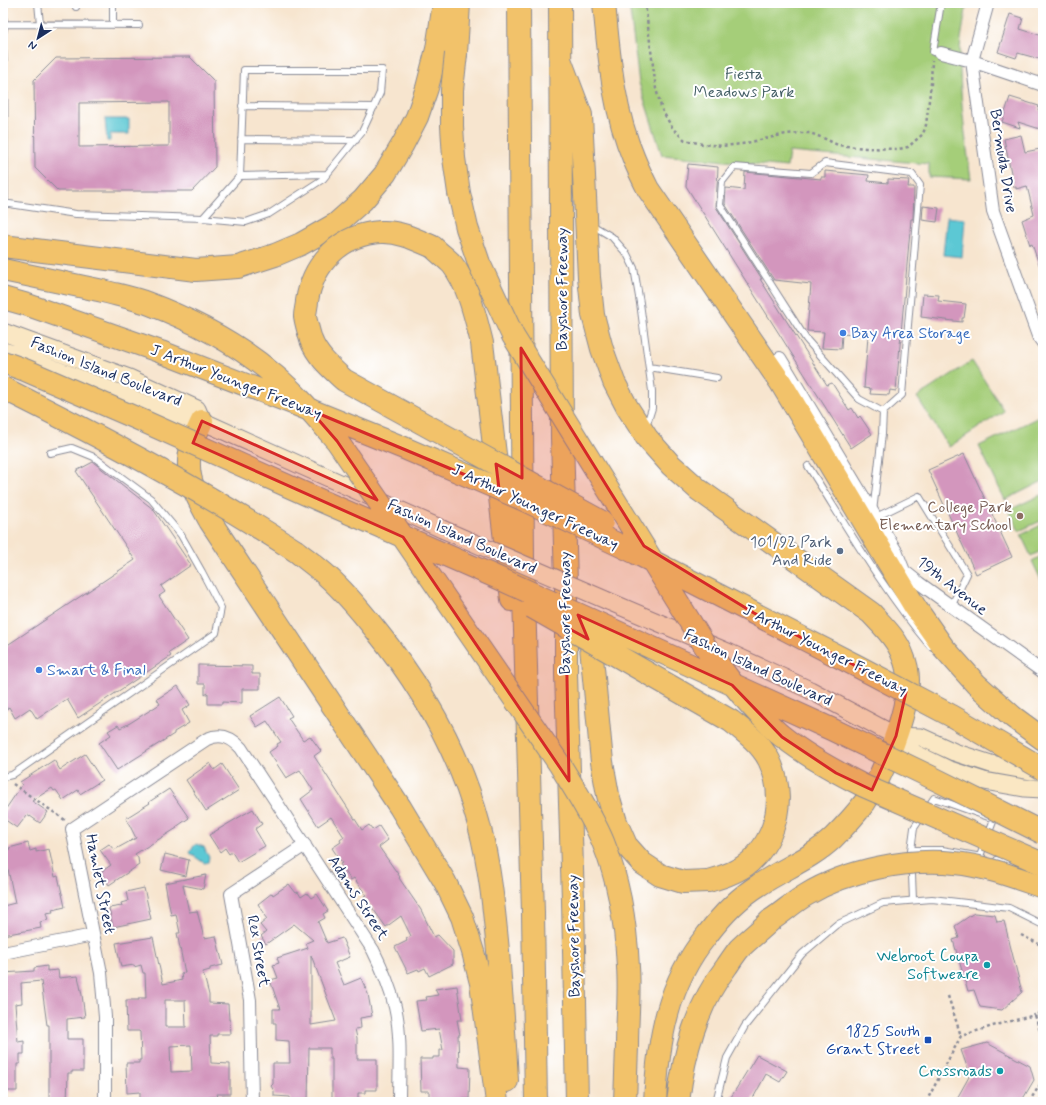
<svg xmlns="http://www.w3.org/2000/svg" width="1046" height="1105" font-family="Mynerve,sans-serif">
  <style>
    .green { fill: #a5ce79; stroke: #607e6c }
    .water { fill: #5cc8d4; stroke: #3c7c99 }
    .building { fill: #d396bd; fill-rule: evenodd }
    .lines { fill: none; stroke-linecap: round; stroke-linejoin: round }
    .service-casing { stroke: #898a96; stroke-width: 8 }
    .minor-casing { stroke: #898a96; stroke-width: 14 }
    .secondary-casing { stroke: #898a96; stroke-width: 19 }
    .motorway-casing { stroke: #898a96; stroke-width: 24 }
    .path { stroke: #898a96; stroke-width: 2.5; stroke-dasharray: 3 3; stroke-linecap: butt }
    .service { stroke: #fff; stroke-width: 6 }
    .minor { stroke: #fff; stroke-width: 12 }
    .secondary { stroke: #fae7c3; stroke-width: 17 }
    .motorway { stroke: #f2c26a; stroke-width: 22 }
    .secondary-bridge-casing { stroke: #898a96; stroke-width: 19; stroke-linecap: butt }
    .motorway-bridge-casing { stroke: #898a96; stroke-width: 24; stroke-linecap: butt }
    .secondary-bridge { stroke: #fae7c3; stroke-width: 17 }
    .motorway-bridge { stroke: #f2c26a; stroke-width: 22 }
    .marked { fill: #d62828; fill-opacity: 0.2; stroke: #d62828; stroke-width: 3; stroke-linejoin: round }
    .shop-dot { fill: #3f7fe0; stroke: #fff; stroke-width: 1.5 }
    .education-dot { fill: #8d6e63; stroke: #fff; stroke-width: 1.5 }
    .service-dot { fill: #5c6f8a; stroke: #fff; stroke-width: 1.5 }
    .culture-dot { fill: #0f9aa8; stroke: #fff; stroke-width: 1.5 }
    .transit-dot { fill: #1a4fb4; stroke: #fff; stroke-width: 1.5 }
    .labels { text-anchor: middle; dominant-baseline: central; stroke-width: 4; stroke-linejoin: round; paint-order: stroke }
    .park-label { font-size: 16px; fill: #445f66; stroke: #fff }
    .street-label { font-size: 16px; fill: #1b2f5e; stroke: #fff }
    .shop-label { font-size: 16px; fill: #366cbe; stroke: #fff; text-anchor: start }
    .education-label { font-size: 16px; fill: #785e54; stroke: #fff; text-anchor: end }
    .service-label { font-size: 16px; fill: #4e5e75; stroke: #fff; text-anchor: end }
    .culture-label { font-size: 16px; fill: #0d838f; stroke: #fff; text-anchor: end }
    .transit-label { font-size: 16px; fill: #164399; stroke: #fff; text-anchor: end }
  </style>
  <rect width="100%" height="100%" fill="#fff"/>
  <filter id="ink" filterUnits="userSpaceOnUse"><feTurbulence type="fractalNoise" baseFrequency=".025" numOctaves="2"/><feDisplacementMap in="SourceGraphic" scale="8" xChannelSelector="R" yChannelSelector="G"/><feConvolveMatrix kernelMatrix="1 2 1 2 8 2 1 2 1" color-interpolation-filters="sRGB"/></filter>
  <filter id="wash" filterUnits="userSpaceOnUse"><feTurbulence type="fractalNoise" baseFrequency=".012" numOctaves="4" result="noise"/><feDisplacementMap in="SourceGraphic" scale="16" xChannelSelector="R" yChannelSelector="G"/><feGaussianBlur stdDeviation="0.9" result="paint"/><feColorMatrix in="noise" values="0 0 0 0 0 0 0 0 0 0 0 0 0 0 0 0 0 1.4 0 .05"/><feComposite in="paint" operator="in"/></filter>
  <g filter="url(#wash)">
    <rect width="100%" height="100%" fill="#f7e5cf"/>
    <path class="green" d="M629,3H967C965,18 961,34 960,49C959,92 965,136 971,179L929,177V164L789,152L787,167L662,155L639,83Z
      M972,361L1004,411L949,447L917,397Z
      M1043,415V481L1005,500L979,446Z
      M1041,495L1043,499V520L1019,531L1009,510Z
      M1043,524V550L1031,556L1021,535Z
      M1043,555V584L1032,561Z"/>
    <path class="water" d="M105,119H129V134H110V141H107Z
      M947,217L965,219L962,257L943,255Z
      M196,844L204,847L206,852L209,857L208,862C207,862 206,863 205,863C203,863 190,853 189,852L190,850H192L193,847Z"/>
    <g id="blocks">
      <path class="building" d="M1010,14L1023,18L1020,29L1043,36V60L1018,53L1016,58L998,52Z
        M190,57L214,81L215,167L192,191H58L35,168L34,80L56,58ZM169,102V146L79,147V103Z
        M1010,97L1039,106L1038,110L1043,111V130L1018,122L1020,128L1002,122Z
        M1021,135L1025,152L1040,149L1043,166V270H1041L1032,244L1030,245L1022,220L1034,215L1027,186L1016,189V187H1014L1004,139Z
        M688,164L718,167L716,207L762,279H760L827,385L832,383L849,410L852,408L858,418L860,416L872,434L851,448L686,186Z
        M825,171L869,175L868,181L888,183V179L909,180L908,187H914L913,219H911L896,391L890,390L889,395L870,394L871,389L864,388L868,336L842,334L841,349L822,348L824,332L807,331L811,284L774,280L725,204L726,188L744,190L745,172L821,179V177H825Z
        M923,206L939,208L937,222L922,220Z
        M923,294L939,295L938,301L966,304L964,318H962V322L921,317Z
        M964,454L1012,557L976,574L928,470Z
        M93,462L153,509L191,565L161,586L165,592L159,596L188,640L169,653L171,656L78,718L67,699L37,719L30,708L15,718L9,707L3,712V648L135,560L76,471Z
        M198,665L252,666V674H260V689H242V703L222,702V704H208V693L205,695V684H198Z
        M178,686L190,705L182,710L189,723L174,732V734L117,770L99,743L111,735L108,731L118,725L120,728L130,723L160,704L157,699Z
        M280,697L292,716L288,718L303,740L310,736L321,751L314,756L362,830L369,825L373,830L379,826L388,840L379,847L400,877L399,878L421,910L434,937L438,935L453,951V964L429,976L425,968L419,971L418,969L408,973L395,947L407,941L406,939L411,936L401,916L386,927L364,896L366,895L354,878L351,880L340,864L342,863L332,848L341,842L340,840L344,837L331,817L318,826L301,799L313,790L300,770L286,778L269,752L278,746L277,744L281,742L267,721L257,727L250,716Z
        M85,754L102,780L80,794L78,790L63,800L56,790L54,791L52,788L32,801L48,812L40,823L30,816V817L27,815L17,828L4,819L3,813L22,785L20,782L54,760L60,770Z
        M210,763L214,770L222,764L239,790L206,811L186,780Z
        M169,789L189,818L176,827L177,828L135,854L138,858L139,865L109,885L101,872L111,865L100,850L109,844L114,850L136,838L126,818L150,803L149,802Z
        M253,809L262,824L255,829L265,846L238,862L232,852L229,854L225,848L220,852L209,835Z
        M28,843L30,851L36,849V852L49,849L55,877L58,876L65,907L52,910L53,912L46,913L48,920L40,922L41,928L3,935V906L15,903L4,850L10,849L9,848Z
        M165,854L189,860L186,876L161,870Z
        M206,875L203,889L183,885L189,912L197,911L204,938L216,936L223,965L210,968V970L203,972L209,995V1003L228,1004L229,1020H230L231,1034H217V1036H210L211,1063L230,1064V1094H217L218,1097H210V1102H140V1092L127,1093L126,1063H139V1060H141L140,1032L139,1031H127L126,1000H139V998H146L145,973H143L141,965L134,967V965L121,967L116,943L153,937L163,984L182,980L181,974L185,973L177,933H180L176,914L171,915L165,883ZM165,1000H185L186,1027H165ZM191,1045L192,1071L171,1072L170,1046Z
        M289,884L296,893L298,892L301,897L307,893L311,898L317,894L328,911L323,914L325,918L318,922L327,943L342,938L350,957L335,963L344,985L361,978L368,994L372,1016L360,1018L361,1028L355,1029L357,1038V1059H377V1090H365V1093H358V1100H332V1059H330V1048H309L308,1102H290V1097L274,1096V1091L271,1086L273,1084V1063H290L289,1041L276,1040V1023H273V1009H280L270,980L278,978L273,965L279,963L277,958L308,948L306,943L313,940L294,924L266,944L261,936L266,932L260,925L267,919L264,915L265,914L258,904L272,893L273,895ZM311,955L336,1021L311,1025Z
        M144,888L151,919L113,927L109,908L122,906L121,903L128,901L126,892Z
        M974,913L995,915L997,922L1004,921L1022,992L1002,1010L980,1007L974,990L968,991L953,940L959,938L955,926Z
        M47,966V971L58,970L59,978L78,976L82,995L85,1017L67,1019V1039H83V1071H72V1073H68L67,1102H49V1025H47L41,981L21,983L22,1003L15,1004L18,1042L24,1041V1054H20V1064H17V1091H3V973L34,971V968Z
        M457,986L462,1020H457L460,1035H458L459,1067L470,1068L469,1099H429V1091H421L420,1059H433V1057H440V1050H443L439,1029L421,1031L416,1001L427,1000L426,997L438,995L435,989Z
        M987,1043L1030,1066L1034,1080L1021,1102H955L970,1075L961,1050Z
        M757,1055L787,1071L780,1082L766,1074L751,1102H728Z"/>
    </g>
  </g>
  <g filter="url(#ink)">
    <use href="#blocks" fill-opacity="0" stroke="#898a96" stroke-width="1"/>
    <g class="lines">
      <g class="service-casing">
        <path id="service" d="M38,3L40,24
          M76,3V7
          M113,3V25
          M3,17L5,24L3,33
          M5,24L139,25
          M3,48L4,66L5,203
          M941,53L933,52L941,3
          M242,106L374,107
          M241,139L356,140
          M240,176L327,174
          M3,203L76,214L203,218L246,222L269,214L323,179L363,130L380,93L382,70H244L240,176L203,218
          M592,225L612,237L627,254L634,268L640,303L652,391V408L646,427
          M649,367L717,378
          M808,466C847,527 883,590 930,646
          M873,512L882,434L883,412L859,399L806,339L720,205L722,182L734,167L811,173L825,163L912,174L920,185L902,395L883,412
          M876,517L919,496L967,574L951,607
          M3,777L12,775L216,633L221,608L202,572L181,535L151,499L94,457L72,448L50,453
          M911,850H942L982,857
          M997,860L1024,869
          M913,900L911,850L914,828L934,798L994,819L980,856
          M716,1102L727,1058L745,1026L802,954L836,925L883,903L932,899L1009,908L1043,925"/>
      </g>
      <g class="minor-casing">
        <path id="minor" d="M988,3L972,61L993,211L1038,336L1043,343
          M941,53L972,61L1043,85
          M780,358L896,551L904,571L919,583L1043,672
          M3,953L93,935
          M105,1102V1017L101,973L72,829L207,739C221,733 231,737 241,748L373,950C382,968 390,987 395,1007C402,1037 399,1071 399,1102
          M252,1102L250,1000L231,894L305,845"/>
      </g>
      <g class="secondary-casing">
        <path id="secondary" d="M3,332L129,378L197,409L202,421
          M3,351L14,354L124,395L189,423L202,421L442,529
          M608,601L730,653L810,690L896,736L914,753L947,769L984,781L1024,788L1043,789
          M896,736L921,737L954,752L991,764L1031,771H1043"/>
      </g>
      <g class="motorway-casing">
        <path id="motorway" d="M519,3L523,561L533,913L536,1102
          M560,3L562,437L566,583V674L573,900L577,1102
          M604,3C609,55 613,110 634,159C638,169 643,179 648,189L781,383L915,607L943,647L976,684L1013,717L1043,739
          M456,54L459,3
          M561,62L581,115L589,277L593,315L602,349L614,382L627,407L647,438L671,465L699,490L871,613C883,626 897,639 903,656C906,663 908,673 908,680C908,712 883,776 865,802C856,814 844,827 833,838C812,858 783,869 759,885C738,898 722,915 707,935C667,984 658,1041 655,1102
          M3,246L196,270L238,267L275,255L301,244L336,224L363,200L385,174L403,144L417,117L427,88L437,49L444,3
          M433,247C439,253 446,258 452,264C469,286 475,316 482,343L512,600
          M3,270L103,291
          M202,421C196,434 188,450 189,466C189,485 201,504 210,521L400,807L445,882L462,917L473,952L481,983L497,1102
          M296,551C306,559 317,567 326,575C344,591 360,610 375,629C422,687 460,753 479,825C490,866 494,909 498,951C501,994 505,1037 507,1081
          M582,625L591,647L602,762L608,795L616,822L626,845L642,863L660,875L683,882L708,881
          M625,1102L627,1046
          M678,1102C684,1053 696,1006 727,966C731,960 735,954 739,949C749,939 761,930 771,920"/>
      </g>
      <path class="path" d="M645,3L656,89L662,110L673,129L685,140L702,144L722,146L742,144L786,134L800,133H810L823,138L838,145L865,148L899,149L908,147L923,134L926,125L931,84L932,60
        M13,784L65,820
        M1021,935L1043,946
        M948,996L961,1036
        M1043,1008L1040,1013L1035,1015L1043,1041
        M945,1068L970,1075
        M926,1102L961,1036L996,1025L1035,1015
        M1029,1102L1043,1080"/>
      <use href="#service" class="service"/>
      <use href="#minor" class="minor"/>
      <use href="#secondary" class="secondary"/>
      <use href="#motorway" class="motorway"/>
      <g class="secondary-bridge-casing">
        <path id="secondary-bridge" d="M442,529L608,601"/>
      </g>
      <g class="motorway-bridge-casing">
        <path id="motorway-bridge" d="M456,54L452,90V126L454,158L459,193L467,228L479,263L513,336L705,646C724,673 743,699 767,722C772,727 777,733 783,737C808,757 836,772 864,786L1043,864
          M433,247C417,240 400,231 381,232C341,234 313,263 307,301C307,306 305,311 305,316C306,323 309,333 311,340C317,356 331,368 344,380L602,522
          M103,291C118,295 133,298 147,303C192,320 237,343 274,375C297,394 317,418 337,441L560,765C575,790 592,815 603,842C619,881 626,925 628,967C630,993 627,1020 627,1046
          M3,298L28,305L161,352L290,402L404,448L522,499L636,553L857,666L952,716L1043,769
          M3,362L25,370L143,421L308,495L496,577L831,729L931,777L1043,833
          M3,388C103,438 202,490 296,551
          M532,607L731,721C745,732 761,744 769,760C786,795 778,836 750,862C738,872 723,877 708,881
          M771,920C783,912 794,902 806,895C847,870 907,858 955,863C985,866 1014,877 1043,887"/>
      </g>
      <use href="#secondary-bridge" class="secondary-bridge"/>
      <use href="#motorway-bridge" class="motorway-bridge"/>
    </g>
  </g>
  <path class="marked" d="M521,348L644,546L754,613L906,692L896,736L872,790L836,773L782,737L732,685L578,615L588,639L566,627L569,781L403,537L193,443L202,421L377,500L337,441L310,410L499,489L496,464L522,478Z"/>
  <g class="shop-dot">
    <circle cx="843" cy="333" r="4"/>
    <circle cx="39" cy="670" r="4"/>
  </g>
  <circle class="education-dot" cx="1020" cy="516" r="4"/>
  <circle class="service-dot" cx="840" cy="551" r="4"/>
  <g class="culture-dot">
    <circle cx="987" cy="965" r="4"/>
    <circle cx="1000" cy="1071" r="4"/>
  </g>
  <rect class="transit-dot" x="924" y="1036" width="8" height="8" rx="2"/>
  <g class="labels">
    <g class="park-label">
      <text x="744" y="74">Fiesta<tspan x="744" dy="18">Meadows Park</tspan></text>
    </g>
    <g class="street-label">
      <text transform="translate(1003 161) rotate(81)">Bermuda Drive</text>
      <text transform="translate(562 289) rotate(-90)">Bayshore Freeway</text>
      <text transform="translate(106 372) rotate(22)">Fashion Island Boulevard</text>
      <text transform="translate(236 382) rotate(21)">J Arthur Younger Freeway</text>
      <text transform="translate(535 507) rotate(25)">J Arthur Younger Freeway</text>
      <text transform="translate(462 537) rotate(24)">Fashion Island Boulevard</text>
      <text transform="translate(952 586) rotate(38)">19th Avenue</text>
      <text transform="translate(565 613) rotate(-90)">Bayshore Freeway</text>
      <text transform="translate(825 650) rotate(27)">J Arthur Younger Freeway</text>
      <text transform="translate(758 668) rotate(25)">Fashion Island Boulevard</text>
      <text transform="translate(100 884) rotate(79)">Hamlet Street</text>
      <text transform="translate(358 898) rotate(57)">Adams Street</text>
      <text transform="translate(574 936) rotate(-91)">Bayshore Freeway</text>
      <text transform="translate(258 951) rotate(80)">Rex Street</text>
    </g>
    <g class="shop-label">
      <text x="851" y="333">Bay Area Storage</text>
      <text x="47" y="670">Smart &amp; Final</text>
    </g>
    <g class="education-label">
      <text x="1012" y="507">College Park<tspan x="1012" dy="18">Elementary School</tspan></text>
    </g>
    <g class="service-label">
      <text x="832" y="542">101/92 Park<tspan x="832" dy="18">And Ride</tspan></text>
    </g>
    <g class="culture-label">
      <text x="979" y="956">Webroot Coupa<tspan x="979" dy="18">Softweare</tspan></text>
      <text x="992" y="1071">Crossroads</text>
    </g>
    <g class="transit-label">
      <text x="920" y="1031">1825 South<tspan x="920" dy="18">Grant Street</tspan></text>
    </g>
  </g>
  <rect width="1046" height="1105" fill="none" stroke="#fff" stroke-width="16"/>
  <g transform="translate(38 38) rotate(216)" stroke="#ffffff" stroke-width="3" paint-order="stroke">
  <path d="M0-3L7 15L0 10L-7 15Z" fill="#1b2f5e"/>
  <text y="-6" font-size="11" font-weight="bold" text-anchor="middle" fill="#1b2f5e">N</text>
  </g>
</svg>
